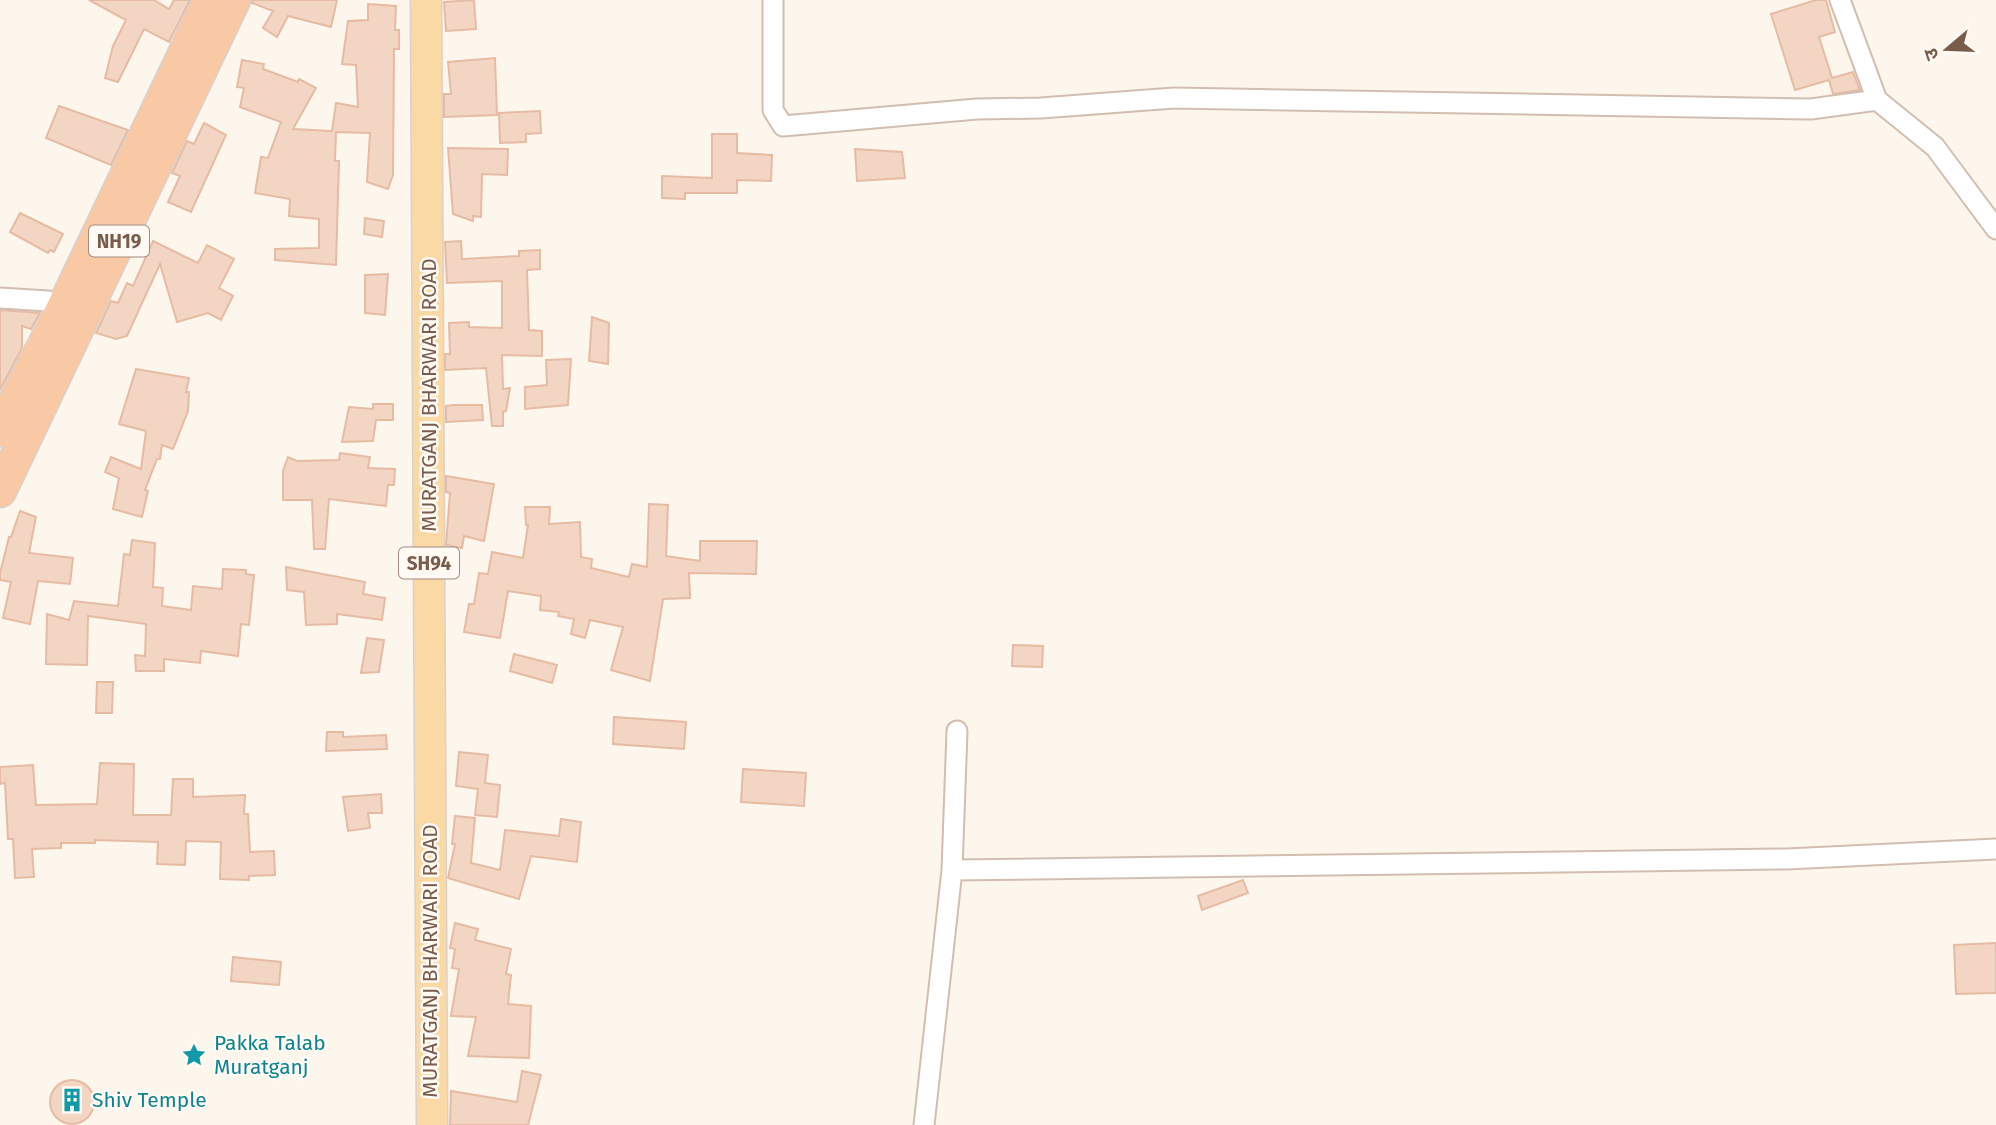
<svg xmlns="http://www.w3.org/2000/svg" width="1996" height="1125" font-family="'Fira Sans','Noto Sans Devanagari',sans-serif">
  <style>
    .building { fill: #f3d5c3; stroke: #e6bba3; stroke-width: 2 }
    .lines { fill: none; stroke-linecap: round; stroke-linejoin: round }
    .minor-casing { stroke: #d1beb0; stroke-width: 23 }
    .primary-casing { stroke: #dad1cd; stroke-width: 33 }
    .trunk-casing { stroke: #dad1cd; stroke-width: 35 }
    .minor { stroke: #fff; stroke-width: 19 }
    .primary { stroke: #fbd9a5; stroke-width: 30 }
    .trunk { stroke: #f9c8a4; stroke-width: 32 }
    .labels { text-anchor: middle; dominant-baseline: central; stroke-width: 5; stroke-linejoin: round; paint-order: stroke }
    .shield { fill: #fffaf3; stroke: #a28b7f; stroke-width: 2 }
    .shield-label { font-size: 19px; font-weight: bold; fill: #7a5c4d }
    .street-label { font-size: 21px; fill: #7a5c4d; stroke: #fffaf3 }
    .culture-label { font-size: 21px; fill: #0d838f; stroke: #fffaf3; text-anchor: start }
  </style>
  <rect width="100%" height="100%" fill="#fdf6ec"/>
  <path class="building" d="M89,0H154L169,9L174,0H190L169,42L144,29L118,82L105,78L113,46L126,20Z
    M252,0H337L331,27L288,16L277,37L263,28L273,11L252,3Z
    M474,0L476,29L446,31L444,2Z
    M1816,0H1826L1835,32L1819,37L1832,78L1853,72L1860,90L1833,94L1829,80L1795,90L1771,14Z
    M368,4L396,6L395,30H399V49H394L393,175L388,189L367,182L370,133L336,132L335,161H339L336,265L275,260V249L319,248V219L289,216L290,199L255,193L261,157L268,158L281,122L240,107L244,88L237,87L242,60L264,64L263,69L298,82L299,79L316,88L293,129L332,131L336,103L358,107L356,65L342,64L348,21L368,20Z
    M495,58L497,115L444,117V94H451L448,62Z
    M59,106L128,130L111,165L46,138Z
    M540,111L541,133L526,134V142L500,143L499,113Z
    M204,123L226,135L191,212L168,202L180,176L172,173L187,141L194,144Z
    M712,134H737V153L772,155L771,181L737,180V193H685V199L662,198V176L712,178Z
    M448,148L508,149L507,175L482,174L481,217L473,216V221L453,214Z
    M855,149L902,152L905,178L857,181Z
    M20,213L63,234L54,252L50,250L48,253L10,232Z
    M365,218L384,221L382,237L364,234Z
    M153,241L198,263L207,245L234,259L219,288L233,296L221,320L208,313L177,322L160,264L127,336L116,339L96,333L111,301L118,303L127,283L133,286Z
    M461,241L462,259L519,256V251L540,250V269L527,270L529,330L542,331V356L502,355L503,389L510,388L506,411L503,412V426H492L486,368L445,370V354H450L449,323L469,322V327L502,328V281L447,283L445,242Z
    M388,274L385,315L365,313V275Z
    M0,310L40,313L31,329L22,326V348L0,390Z
    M592,317L609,323L608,364L589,361Z
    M571,359L568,405L525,409V387L547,385L546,360Z
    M136,369L189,378L186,392H189L188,411L173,449L162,445L160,459H157L145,490L148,491L142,517L113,509L119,478L105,472L111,457L141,469L146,431L119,424Z
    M373,404H393V420H376L373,441L342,442L349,407L373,409Z
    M453,405H482L483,420L446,422V406Z
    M340,453L370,457L368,468L395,469L394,485H388L386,506L329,499L325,549H314L312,500H283V471L288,457L297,461L339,460Z
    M446,476L494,484L484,541L464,536L462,548L446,545L450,493L446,492Z
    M649,504L668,505L666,556L700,561V541H757L756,574L689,573L690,598L663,599L650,681L611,670L623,627L590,620L585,638L571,634L574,619L558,616L559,612L540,610L541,596L508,591L500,638L464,632L469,604H474L479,573L488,574L492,552L523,558L528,525H526L525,507H550L549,524L580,522L581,557L592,559L591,568L629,577L632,564L647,567Z
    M20,511L36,517L29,553L73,558L70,584L38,581L30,624L3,618L11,582L0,580V573L9,537H11Z
    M132,540L155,543L153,587L163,588L162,606L191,610L193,586L222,589L223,569L246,570V574L254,575L249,625L241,624L238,656L201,651L200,663L164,659V671H136L135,655L145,656L146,624L88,616L87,665L46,664L47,614L69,620L74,601L118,606L124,554L130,555Z
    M286,567L365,582L363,594L385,598L382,620L337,614V624L306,625L304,592L287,590Z
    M367,638L384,640L379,672L361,673Z
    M1013,645L1043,646L1042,667L1012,666Z
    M514,654L557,665L552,683L510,671Z
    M97,682H113L112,713H96Z
    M614,717L686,722L684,749L613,744Z
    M327,732H343V737L386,735L387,749L326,751Z
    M459,752L488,755L485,783L500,785L497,817L475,815L478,789L456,786Z
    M100,763L134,764L133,815H171L173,779H193V797L245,795L244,814H248L250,852L274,851L275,875L249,876V880L220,879L221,842L186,841L185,865L157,864L158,842L95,840V843H61V848L32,849L34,877L15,878L13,839H8L5,783L0,784V767L33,765L36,805L97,804Z
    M743,769L806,773L804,806L741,802Z
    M381,794L382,813H368L370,828L348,831L343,797Z
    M455,816L475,818L471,863L500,870L505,830L559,836L561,819L581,822L577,862L531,856L519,899L448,878L455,844H452Z
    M1243,880L1248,893L1202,910L1198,896Z
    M455,923L478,929L475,940L511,949L506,974L511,975L508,1004L531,1006L529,1058L468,1056L476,1017L451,1016L459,969L452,968L455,949L450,948Z
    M1996,943V993L1956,994L1954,945Z
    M233,957L281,962L279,985L231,981Z
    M522,1071L541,1075L528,1125H450L451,1091L517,1102Z
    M50 1102a22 22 0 1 1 44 0a22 22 0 1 1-44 0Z"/>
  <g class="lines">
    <g class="minor-casing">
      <path id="minor" d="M773,0V110L783,126L977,109L1041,108L1174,98L1811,109L1877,100
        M1840,0L1877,100L1935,147L1996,229
        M0,298L48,301L69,313
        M952,870L1787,859L1996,849
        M924,1125L952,870L957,731"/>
    </g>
    <g class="primary-casing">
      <path id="primary" d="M426,0L432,1125"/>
    </g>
    <g class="trunk-casing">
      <path id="trunk" d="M0,430L62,310L210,0
        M0,491L234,0"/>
    </g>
    <use href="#minor" class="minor"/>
    <use href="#primary" class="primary"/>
    <use href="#trunk" class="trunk"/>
  </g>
  <defs>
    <g id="sight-bare" transform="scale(1.89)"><path d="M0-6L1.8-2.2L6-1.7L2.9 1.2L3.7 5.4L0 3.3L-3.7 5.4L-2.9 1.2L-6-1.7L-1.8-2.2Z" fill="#0f9aa8" stroke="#fffaf3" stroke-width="2.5" paint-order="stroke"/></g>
    <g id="building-bare" transform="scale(1.89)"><path d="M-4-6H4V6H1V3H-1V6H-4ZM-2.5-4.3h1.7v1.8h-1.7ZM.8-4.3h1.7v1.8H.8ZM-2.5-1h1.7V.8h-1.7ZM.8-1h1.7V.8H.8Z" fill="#0f9aa8" stroke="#fffaf3" stroke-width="2.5" paint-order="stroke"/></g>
  </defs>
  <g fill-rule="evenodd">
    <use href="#sight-bare" x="194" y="1055"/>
    <use href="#building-bare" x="72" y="1100"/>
  </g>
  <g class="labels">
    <g class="shield">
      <rect x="89" y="225.5" width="60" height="31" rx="5"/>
      <rect x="399" y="547.5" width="60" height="31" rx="5"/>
    </g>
    <g class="shield-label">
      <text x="119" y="241">NH19</text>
      <text x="429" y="563">SH94</text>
    </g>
    <g class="street-label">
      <text transform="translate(429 395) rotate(-90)">MURATGANJ BHARWARI ROAD</text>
      <text transform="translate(430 961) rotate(-90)">MURATGANJ BHARWARI ROAD</text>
    </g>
    <g class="culture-label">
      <text x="214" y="1043">Pakka Talab<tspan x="214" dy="24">Muratganj</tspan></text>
      <text x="92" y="1100">Shiv Temple</text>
    </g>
  </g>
  <g transform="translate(1947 49) rotate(251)" stroke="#fffaf3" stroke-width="5" paint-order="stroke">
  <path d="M0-5L12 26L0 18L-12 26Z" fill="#7a5c4d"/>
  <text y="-10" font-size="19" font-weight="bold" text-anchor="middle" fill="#7a5c4d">उ</text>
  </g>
</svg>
